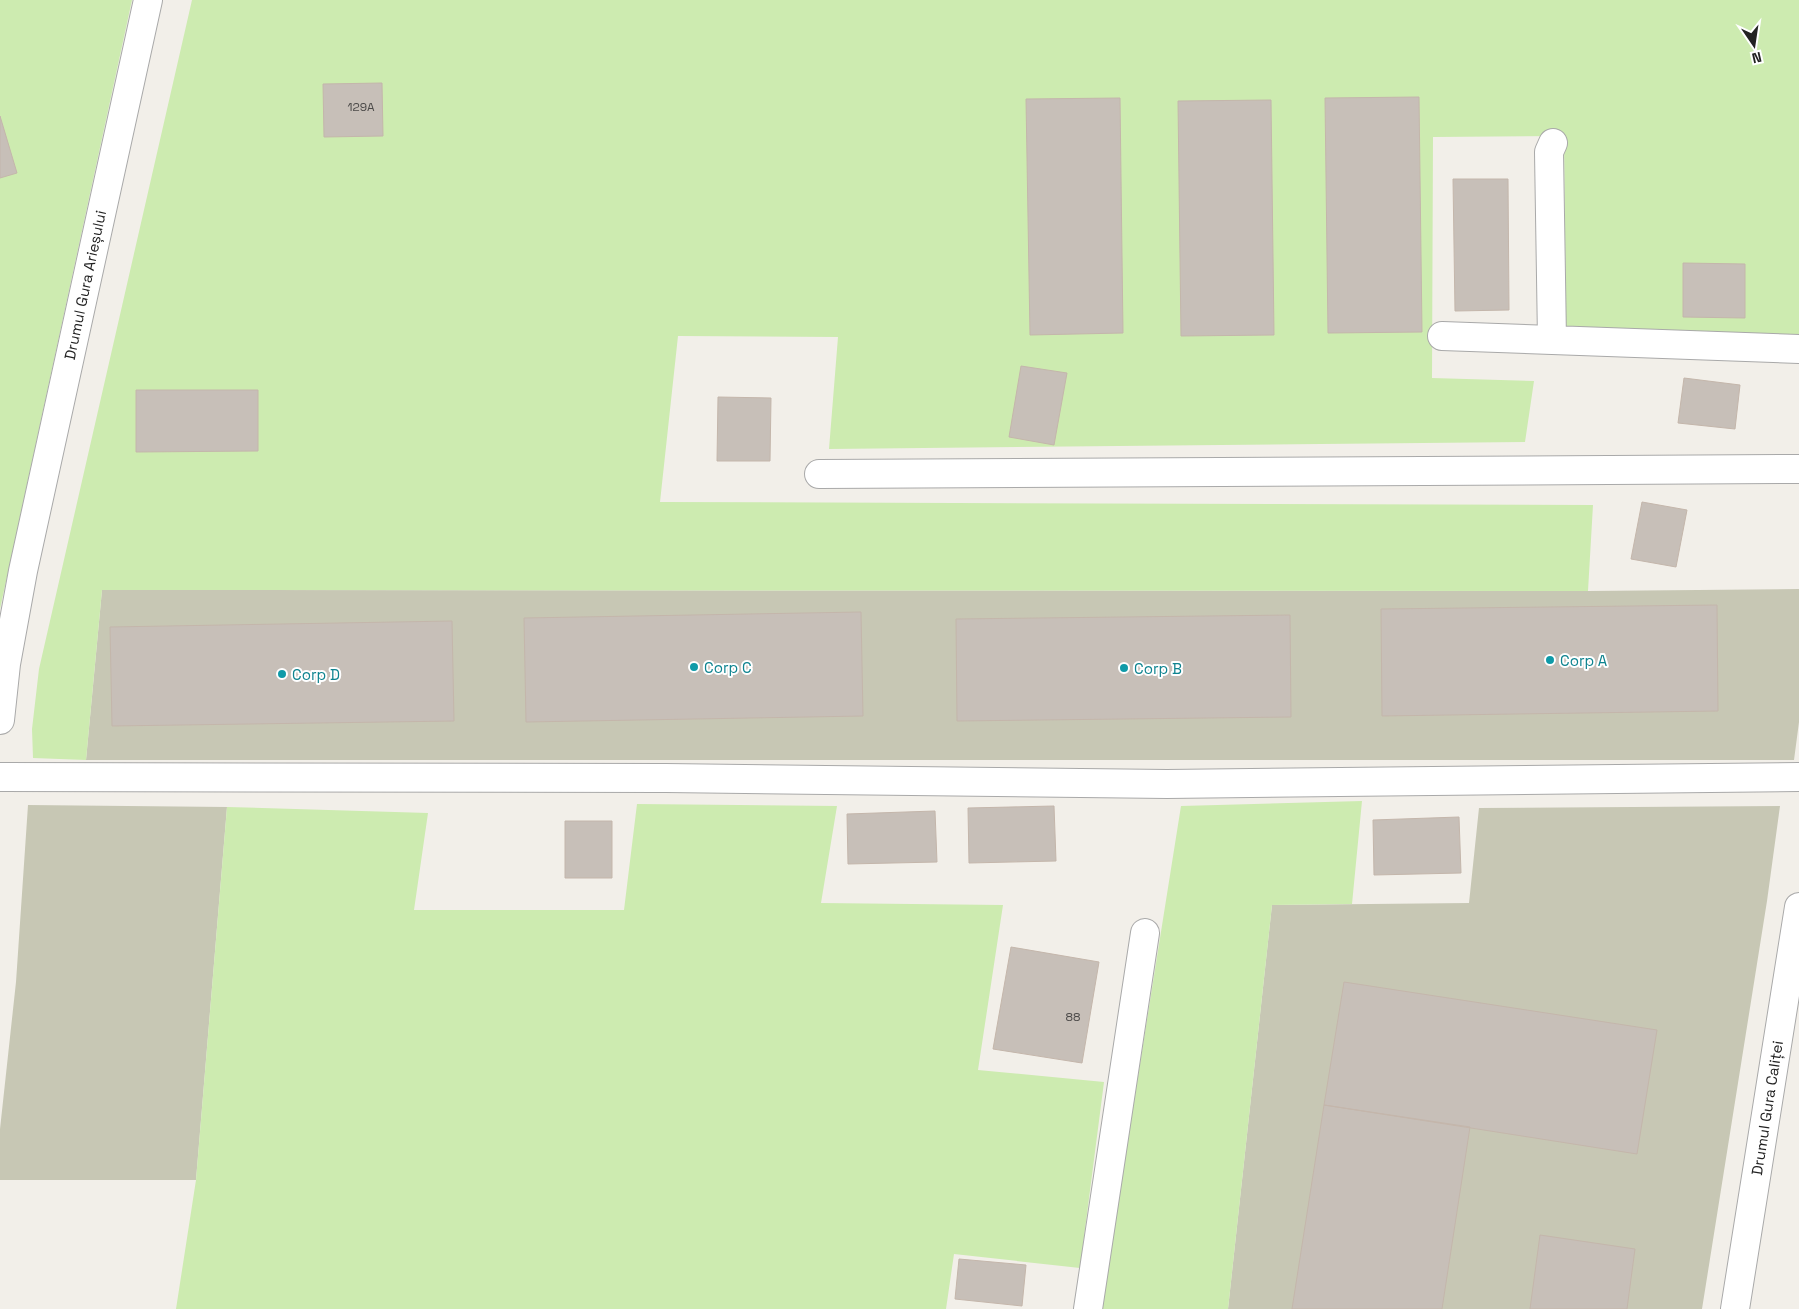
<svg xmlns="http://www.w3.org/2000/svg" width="1799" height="1309" font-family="'Space Grotesk',sans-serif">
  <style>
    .construction { fill: #c7c7b4 }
    .grass { fill: #cdebb0 }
    .building { fill: #c7bfb8; stroke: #c4b6ab }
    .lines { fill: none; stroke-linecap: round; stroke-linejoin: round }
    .minor-casing { stroke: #a9a9a9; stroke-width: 30 }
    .minor { stroke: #fff; stroke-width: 28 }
    .culture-dot { fill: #0f9aa8; stroke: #fff; stroke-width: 2 }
    .labels { text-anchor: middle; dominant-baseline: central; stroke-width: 4; stroke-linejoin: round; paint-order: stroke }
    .number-label { font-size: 12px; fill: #4b4948 }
    .street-label { font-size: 15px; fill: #222; stroke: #fff }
    .culture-label { font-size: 15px; fill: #0d838f; stroke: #fff; text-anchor: start }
  </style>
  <rect width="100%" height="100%" fill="#f2efe9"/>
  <path class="construction" d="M1799,589V722L1794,760H86L102,590L1588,591Z
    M28,805L227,807L196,1180H0V1129L16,982Z
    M1780,806L1767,901L1702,1309H1228L1272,905L1469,903L1479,808Z"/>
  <path class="grass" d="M0,0H132L0,609Z
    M192,0H1799V335L1566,328L1564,136L1433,137L1432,378L1534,381L1525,442L829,449L838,337L678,336L660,502L1593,505L1588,591L102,590L86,760L33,758L32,729L39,669Z
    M1362,801L1352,904L1272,905L1228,1309H1101L1181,806Z
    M637,804L837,806L821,903L1003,905L978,1070L1104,1082L1080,1268L954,1254L946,1309H176L196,1180L227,807L428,813L414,910H624Z"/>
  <path class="building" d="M382,83L383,136L324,137L323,84Z
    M1419,97L1422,332L1328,333L1325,98Z
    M1120,98L1123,333L1030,335L1026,99Z
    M1271,100L1274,335L1181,336L1178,101Z
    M0,116L17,173L0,178Z
    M1453,179H1508L1509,310L1455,311Z
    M1683,263L1745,264V318L1683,317Z
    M1021,366L1067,373L1054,445L1009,437Z
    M1684,378L1740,385L1735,429L1678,423Z
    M136,390H258V451L136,452Z
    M718,397L771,398L770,461H717Z
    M1642,502L1687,510L1676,567L1631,559Z
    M1717,605L1718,711L1382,716L1381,609Z
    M861,612L863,716L526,722L524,618Z
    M1290,615L1291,717L957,721L956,619Z
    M452,621L454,721L112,726L110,627Z
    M1054,806L1056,861L969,863L968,808Z
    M935,811L937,862L848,864L847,814Z
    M1459,817L1461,873L1374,875L1373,820Z
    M565,821H612V878H565Z
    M1011,947L1099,962L1082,1063L993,1049Z
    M1344,982L1657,1030L1637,1154L1324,1105Z
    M1324,1105L1470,1127L1442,1309H1292Z
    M1540,1235L1635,1249L1627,1309H1530Z
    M959,1259L1026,1265L1022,1306L955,1299Z"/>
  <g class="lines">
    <g class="minor-casing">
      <path id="minor" d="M1442,336L1799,349
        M1552,340L1549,152L1553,143
        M819,474L1799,469
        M0,720L6,664L23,571L148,0
        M0,777L666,778L1167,784L1799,777
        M1088,1309L1145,933
        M1735,1309L1799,907"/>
    </g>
    <use href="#minor" class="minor"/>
  </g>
  <g class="culture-dot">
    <circle cx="1550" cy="660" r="5"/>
    <circle cx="694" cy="667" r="5"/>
    <circle cx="1124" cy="668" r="5"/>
    <circle cx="282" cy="674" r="5"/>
  </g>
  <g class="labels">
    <g class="number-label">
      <text x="361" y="107">129A</text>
      <text x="1073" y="1017">88</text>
    </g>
    <g class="street-label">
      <text transform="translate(85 285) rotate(-78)">Drumul Gura Arieșului</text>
      <text transform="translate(1767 1108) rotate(-81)">Drumul Gura Caliței</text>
    </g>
    <g class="culture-label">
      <text x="1560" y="660">Corp A</text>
      <text x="704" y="667">Corp C</text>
      <text x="1134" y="668">Corp B</text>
      <text x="292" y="674">Corp D</text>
    </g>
  </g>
  <g transform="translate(1754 45) rotate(167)" stroke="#ffffff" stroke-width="4" paint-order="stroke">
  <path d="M0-4L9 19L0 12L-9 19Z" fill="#222222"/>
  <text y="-8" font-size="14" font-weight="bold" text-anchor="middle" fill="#222222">N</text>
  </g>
</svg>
